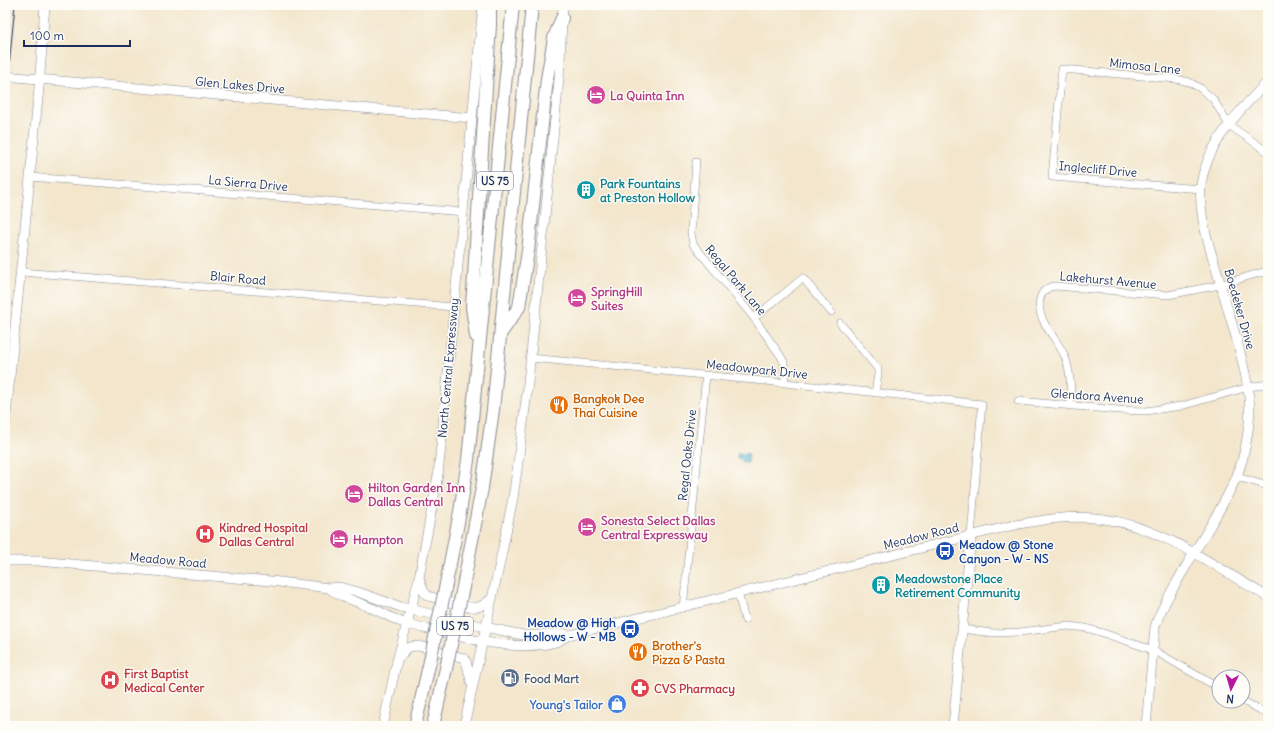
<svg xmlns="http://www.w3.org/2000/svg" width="1273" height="731" font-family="Delius,sans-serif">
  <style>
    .water { fill: #48b1c7; stroke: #327092 }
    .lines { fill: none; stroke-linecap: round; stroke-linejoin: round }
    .street-casing { stroke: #878a95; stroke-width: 8 }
    .secondary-casing { stroke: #878a95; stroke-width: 10 }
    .highway-casing { stroke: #878a95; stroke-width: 14 }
    .street { stroke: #fff; stroke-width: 7 }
    .secondary { stroke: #fff; stroke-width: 9 }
    .highway { stroke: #fff; stroke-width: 12 }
    .tram { stroke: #1b2f5e; stroke-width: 1 }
    .highway-bridge-casing { stroke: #878a95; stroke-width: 14; stroke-linecap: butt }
    .highway-bridge { stroke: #fff; stroke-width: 12 }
    .labels { text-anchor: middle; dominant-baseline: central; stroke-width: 3; stroke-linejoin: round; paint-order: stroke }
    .shield { fill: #fdfcf7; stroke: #5f6c8c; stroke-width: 1 }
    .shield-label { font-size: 11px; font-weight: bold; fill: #1b2f5e }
    .street-label { font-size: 12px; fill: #1b2f5e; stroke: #fdfcf7 }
    .hotel-label { font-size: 12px; font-weight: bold; fill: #b23c85; stroke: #fdfcf7; text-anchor: start }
    .culture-label { font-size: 12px; font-weight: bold; fill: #0d838f; stroke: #fdfcf7; text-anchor: start }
    .food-label { font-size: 12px; font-weight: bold; fill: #c56008; stroke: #fdfcf7; text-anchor: start }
    .health-label { font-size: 12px; font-weight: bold; fill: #be3a42; stroke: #fdfcf7; text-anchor: start }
    .transit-label { font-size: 12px; font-weight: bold; fill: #164399; stroke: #fdfcf7; text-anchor: start }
    .service-label { font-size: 12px; font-weight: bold; fill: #4e5e75; stroke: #fdfcf7; text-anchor: start }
    .shop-label { font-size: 12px; font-weight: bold; fill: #366cbe; stroke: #fdfcf7; text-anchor: end }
  </style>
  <rect width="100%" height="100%" fill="#fdfcf7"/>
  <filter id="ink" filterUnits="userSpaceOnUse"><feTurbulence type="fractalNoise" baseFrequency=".025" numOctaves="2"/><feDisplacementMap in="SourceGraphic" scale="8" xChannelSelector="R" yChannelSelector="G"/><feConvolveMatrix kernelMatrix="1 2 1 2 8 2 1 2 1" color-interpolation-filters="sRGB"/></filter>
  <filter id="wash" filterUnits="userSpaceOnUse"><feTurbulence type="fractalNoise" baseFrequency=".012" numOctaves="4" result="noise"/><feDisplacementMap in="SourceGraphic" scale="16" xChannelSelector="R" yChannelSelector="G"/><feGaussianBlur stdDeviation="0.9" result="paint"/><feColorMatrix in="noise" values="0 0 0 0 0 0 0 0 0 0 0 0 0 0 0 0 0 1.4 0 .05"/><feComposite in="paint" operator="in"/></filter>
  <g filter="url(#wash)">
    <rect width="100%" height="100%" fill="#f3e6cc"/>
    <path class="water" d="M738,453L749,454L748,463H742V459L737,458Z"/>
  </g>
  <g filter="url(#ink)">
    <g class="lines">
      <g class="street-casing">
        <path id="street" d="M696,162L691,233L693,244L754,318L780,355L784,362L785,383
          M30,177L464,212
          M1201,189L1052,177L1062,69L1176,79L1189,82L1200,88L1213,99L1229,125L1268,152
          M21,272L454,307
          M754,318L803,278L831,312
          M840,323L878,369V374L875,393
          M531,358L785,383L982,404L971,536
          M1018,401L1119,410L1146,411L1181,406L1249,387L1268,384
          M1071,406C1071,389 1071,373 1065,357C1058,338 1035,321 1040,299C1042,291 1047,287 1055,286L1168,295L1220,285L1259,273L1268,272
          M1237,477L1268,486
          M738,593L745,620
          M683,608L706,375
          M962,629L992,633L1020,632L1068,626L1086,628L1103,633L1153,650L1219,688
          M1243,701L1268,714"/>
      </g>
      <g class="secondary-casing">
        <path id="secondary" d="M5,76L472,118
          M5,426L39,88L45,5
          M5,561H38L71,564L271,581L329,588L339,587L355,591L401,607L485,627L523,635H538L558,633L569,635
          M419,578L424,592L428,596C440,599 466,609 478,607C483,606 487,602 491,599
          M329,588C342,599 355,600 369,607C382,612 394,620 407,624C450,634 513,654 556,642C560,641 565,637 569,635L1010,526C1041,520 1072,514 1104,519C1165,528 1215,567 1268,597
          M401,656C405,647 411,646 419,646L464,658L466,661L472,685
          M383,726L396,665L419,578L438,475L441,446L454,307L483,5
          M464,726L499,567L513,498L518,463L527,392L539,276L559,79L563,5
          M953,726L971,536
          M1146,726L1155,627C1161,607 1172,591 1182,573C1200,542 1221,511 1236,478C1242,464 1246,446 1248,431C1253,400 1246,377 1239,348C1232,322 1224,297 1217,272C1208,242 1194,203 1204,171C1214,136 1243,107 1268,81"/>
      </g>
      <g class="highway-casing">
        <path id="highway" d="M501,333L519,307L528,251L547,79L554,38L562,18
          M476,336L472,307L490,25V5
          M446,584L460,512L468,460L513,5
          M463,587L482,488L493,410L532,5
          M415,726L430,661
          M433,726L447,664"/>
      </g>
      <use href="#street" class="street"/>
      <use href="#secondary" class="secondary"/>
      <use href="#highway" class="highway"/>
      <path class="tram" d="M5,108L15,5"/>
      <g class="highway-bridge-casing">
        <path id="highway-bridge" d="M430,661L446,584
          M447,664L463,587"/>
      </g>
      <use href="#highway-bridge" class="highway-bridge"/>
    </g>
  </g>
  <defs>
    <g id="hotel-disc" transform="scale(1)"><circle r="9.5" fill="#d1479c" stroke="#fdfcf7"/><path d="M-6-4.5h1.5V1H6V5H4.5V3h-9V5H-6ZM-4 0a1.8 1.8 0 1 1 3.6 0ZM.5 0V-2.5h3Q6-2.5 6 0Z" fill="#fff"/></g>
    <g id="building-disc" transform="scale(1)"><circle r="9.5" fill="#0f9aa8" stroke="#fdfcf7"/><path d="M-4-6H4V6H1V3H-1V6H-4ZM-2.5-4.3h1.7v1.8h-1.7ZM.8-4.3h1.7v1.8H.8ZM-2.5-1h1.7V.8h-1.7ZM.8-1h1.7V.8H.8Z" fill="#fff"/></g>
    <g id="restaurant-disc" transform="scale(1)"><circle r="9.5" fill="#e8710a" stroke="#fdfcf7"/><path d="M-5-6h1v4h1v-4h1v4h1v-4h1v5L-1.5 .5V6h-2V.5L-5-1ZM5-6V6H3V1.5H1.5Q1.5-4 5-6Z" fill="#fff"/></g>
    <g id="hospital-disc" transform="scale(1)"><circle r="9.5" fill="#e0444e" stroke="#fdfcf7"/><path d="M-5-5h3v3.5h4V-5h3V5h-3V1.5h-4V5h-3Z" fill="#fff"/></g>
    <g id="bus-disc" transform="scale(1)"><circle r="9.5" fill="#1a4fb4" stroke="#fdfcf7"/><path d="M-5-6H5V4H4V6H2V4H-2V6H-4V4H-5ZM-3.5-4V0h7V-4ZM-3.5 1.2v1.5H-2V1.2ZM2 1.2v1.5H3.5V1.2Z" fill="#fff"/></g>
    <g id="fuel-disc" transform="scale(1)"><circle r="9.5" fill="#5c6f8a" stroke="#fdfcf7"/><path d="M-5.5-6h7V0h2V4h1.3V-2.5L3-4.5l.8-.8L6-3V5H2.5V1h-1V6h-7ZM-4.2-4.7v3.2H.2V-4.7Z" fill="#fff"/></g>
    <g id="pharmacy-disc" transform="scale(1)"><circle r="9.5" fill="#e0444e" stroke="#fdfcf7"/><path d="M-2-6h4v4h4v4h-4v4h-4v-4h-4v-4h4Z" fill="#fff"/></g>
    <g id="shop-disc" transform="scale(1)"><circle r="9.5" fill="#3f7fe0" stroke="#fdfcf7"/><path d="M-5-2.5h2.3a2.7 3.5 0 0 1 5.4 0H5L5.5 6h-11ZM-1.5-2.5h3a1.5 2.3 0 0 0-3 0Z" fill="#fff"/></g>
  </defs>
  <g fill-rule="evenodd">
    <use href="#hotel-disc" x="596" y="95"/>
    <use href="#building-disc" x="586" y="190"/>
    <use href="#hotel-disc" x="577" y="298"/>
    <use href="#restaurant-disc" x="559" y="405"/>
    <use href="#hotel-disc" x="354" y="494"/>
    <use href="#hotel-disc" x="587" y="527"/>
    <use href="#hospital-disc" x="205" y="534"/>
    <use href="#hotel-disc" x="339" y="539"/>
    <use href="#bus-disc" x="945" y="551"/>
    <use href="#building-disc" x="881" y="585"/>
    <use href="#bus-disc" x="630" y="629"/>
    <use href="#restaurant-disc" x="638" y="652"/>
    <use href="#fuel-disc" x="510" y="678"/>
    <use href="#hospital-disc" x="110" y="680"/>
    <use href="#pharmacy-disc" x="640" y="688"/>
    <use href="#shop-disc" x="617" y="704"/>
  </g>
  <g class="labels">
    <g class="shield">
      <rect x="477" y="172" width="36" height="18" rx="3"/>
      <rect x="437" y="617" width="36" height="18" rx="3"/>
    </g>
    <g class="shield-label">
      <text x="495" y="181">US 75</text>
      <text x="455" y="626">US 75</text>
    </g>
    <g class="street-label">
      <text transform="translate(1145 66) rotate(6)">Mimosa Lane</text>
      <text transform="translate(240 85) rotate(5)">Glen Lakes Drive</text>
      <text transform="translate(1098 169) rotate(5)">Inglecliff Drive</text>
      <text transform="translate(248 183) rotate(5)">La Sierra Drive</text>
      <text transform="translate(238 278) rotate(5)">Blair Road</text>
      <text transform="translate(736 280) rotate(50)">Regal Park Lane</text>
      <text transform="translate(1108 280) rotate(5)">Lakehurst Avenue</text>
      <text transform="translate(1240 309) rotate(74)">Boedeker Drive</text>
      <text transform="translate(448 368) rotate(-85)">North Central Expressway</text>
      <text transform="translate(757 369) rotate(6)">Meadowpark Drive</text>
      <text transform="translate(1097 396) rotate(4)">Glendora Avenue</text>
      <text transform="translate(687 455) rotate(-84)">Regal Oaks Drive</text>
      <text transform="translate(921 536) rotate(-14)">Meadow Road</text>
      <text transform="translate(168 560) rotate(5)">Meadow Road</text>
    </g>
    <g class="hotel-label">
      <text x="610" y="95">La Quinta Inn</text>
      <text x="591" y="291">SpringHill<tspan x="591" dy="14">Suites</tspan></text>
      <text x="368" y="487">Hilton Garden Inn<tspan x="368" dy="14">Dallas Central</tspan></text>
      <text x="601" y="520">Sonesta Select Dallas<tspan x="601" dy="14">Central Expressway</tspan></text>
      <text x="353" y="539">Hampton</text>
    </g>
    <g class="culture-label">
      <text x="600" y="183">Park Fountains<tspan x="600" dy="14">at Preston Hollow</tspan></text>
      <text x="895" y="578">Meadowstone Place<tspan x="895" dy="14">Retirement Community</tspan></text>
    </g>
    <g class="food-label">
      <text x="573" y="398">Bangkok Dee<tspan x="573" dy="14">Thai Cuisine</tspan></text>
      <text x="652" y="645">Brother's<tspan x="652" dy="14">Pizza &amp; Pasta</tspan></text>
    </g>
    <g class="health-label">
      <text x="219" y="527">Kindred Hospital<tspan x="219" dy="14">Dallas Central</tspan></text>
      <text x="124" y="673">First Baptist<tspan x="124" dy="14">Medical Center</tspan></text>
      <text x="654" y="688">CVS Pharmacy</text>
    </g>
    <g class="transit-label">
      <text x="959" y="544">Meadow @ Stone<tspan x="959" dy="14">Canyon - W - NS</tspan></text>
      <text x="616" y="622" text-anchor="end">Meadow @ High<tspan x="616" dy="14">Hollows - W - MB</tspan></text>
    </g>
    <g class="service-label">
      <text x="524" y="678">Food Mart</text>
    </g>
    <g class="shop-label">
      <text x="603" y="704">Young's Tailor</text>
    </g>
  </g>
  <rect width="1273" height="731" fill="none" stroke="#fdfcf7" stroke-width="20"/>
  <g transform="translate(1231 689) rotate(185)"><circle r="19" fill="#fdfcf7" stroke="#a3aaba"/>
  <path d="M0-3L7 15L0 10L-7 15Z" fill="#b5179e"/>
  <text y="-6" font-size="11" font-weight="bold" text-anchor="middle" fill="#1b2f5e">N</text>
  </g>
  <path d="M24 40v6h106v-6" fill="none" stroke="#1b2f5e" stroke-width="2"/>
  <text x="30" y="40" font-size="12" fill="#1b2f5e" stroke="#fdfcf7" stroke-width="3" paint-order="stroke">100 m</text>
</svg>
